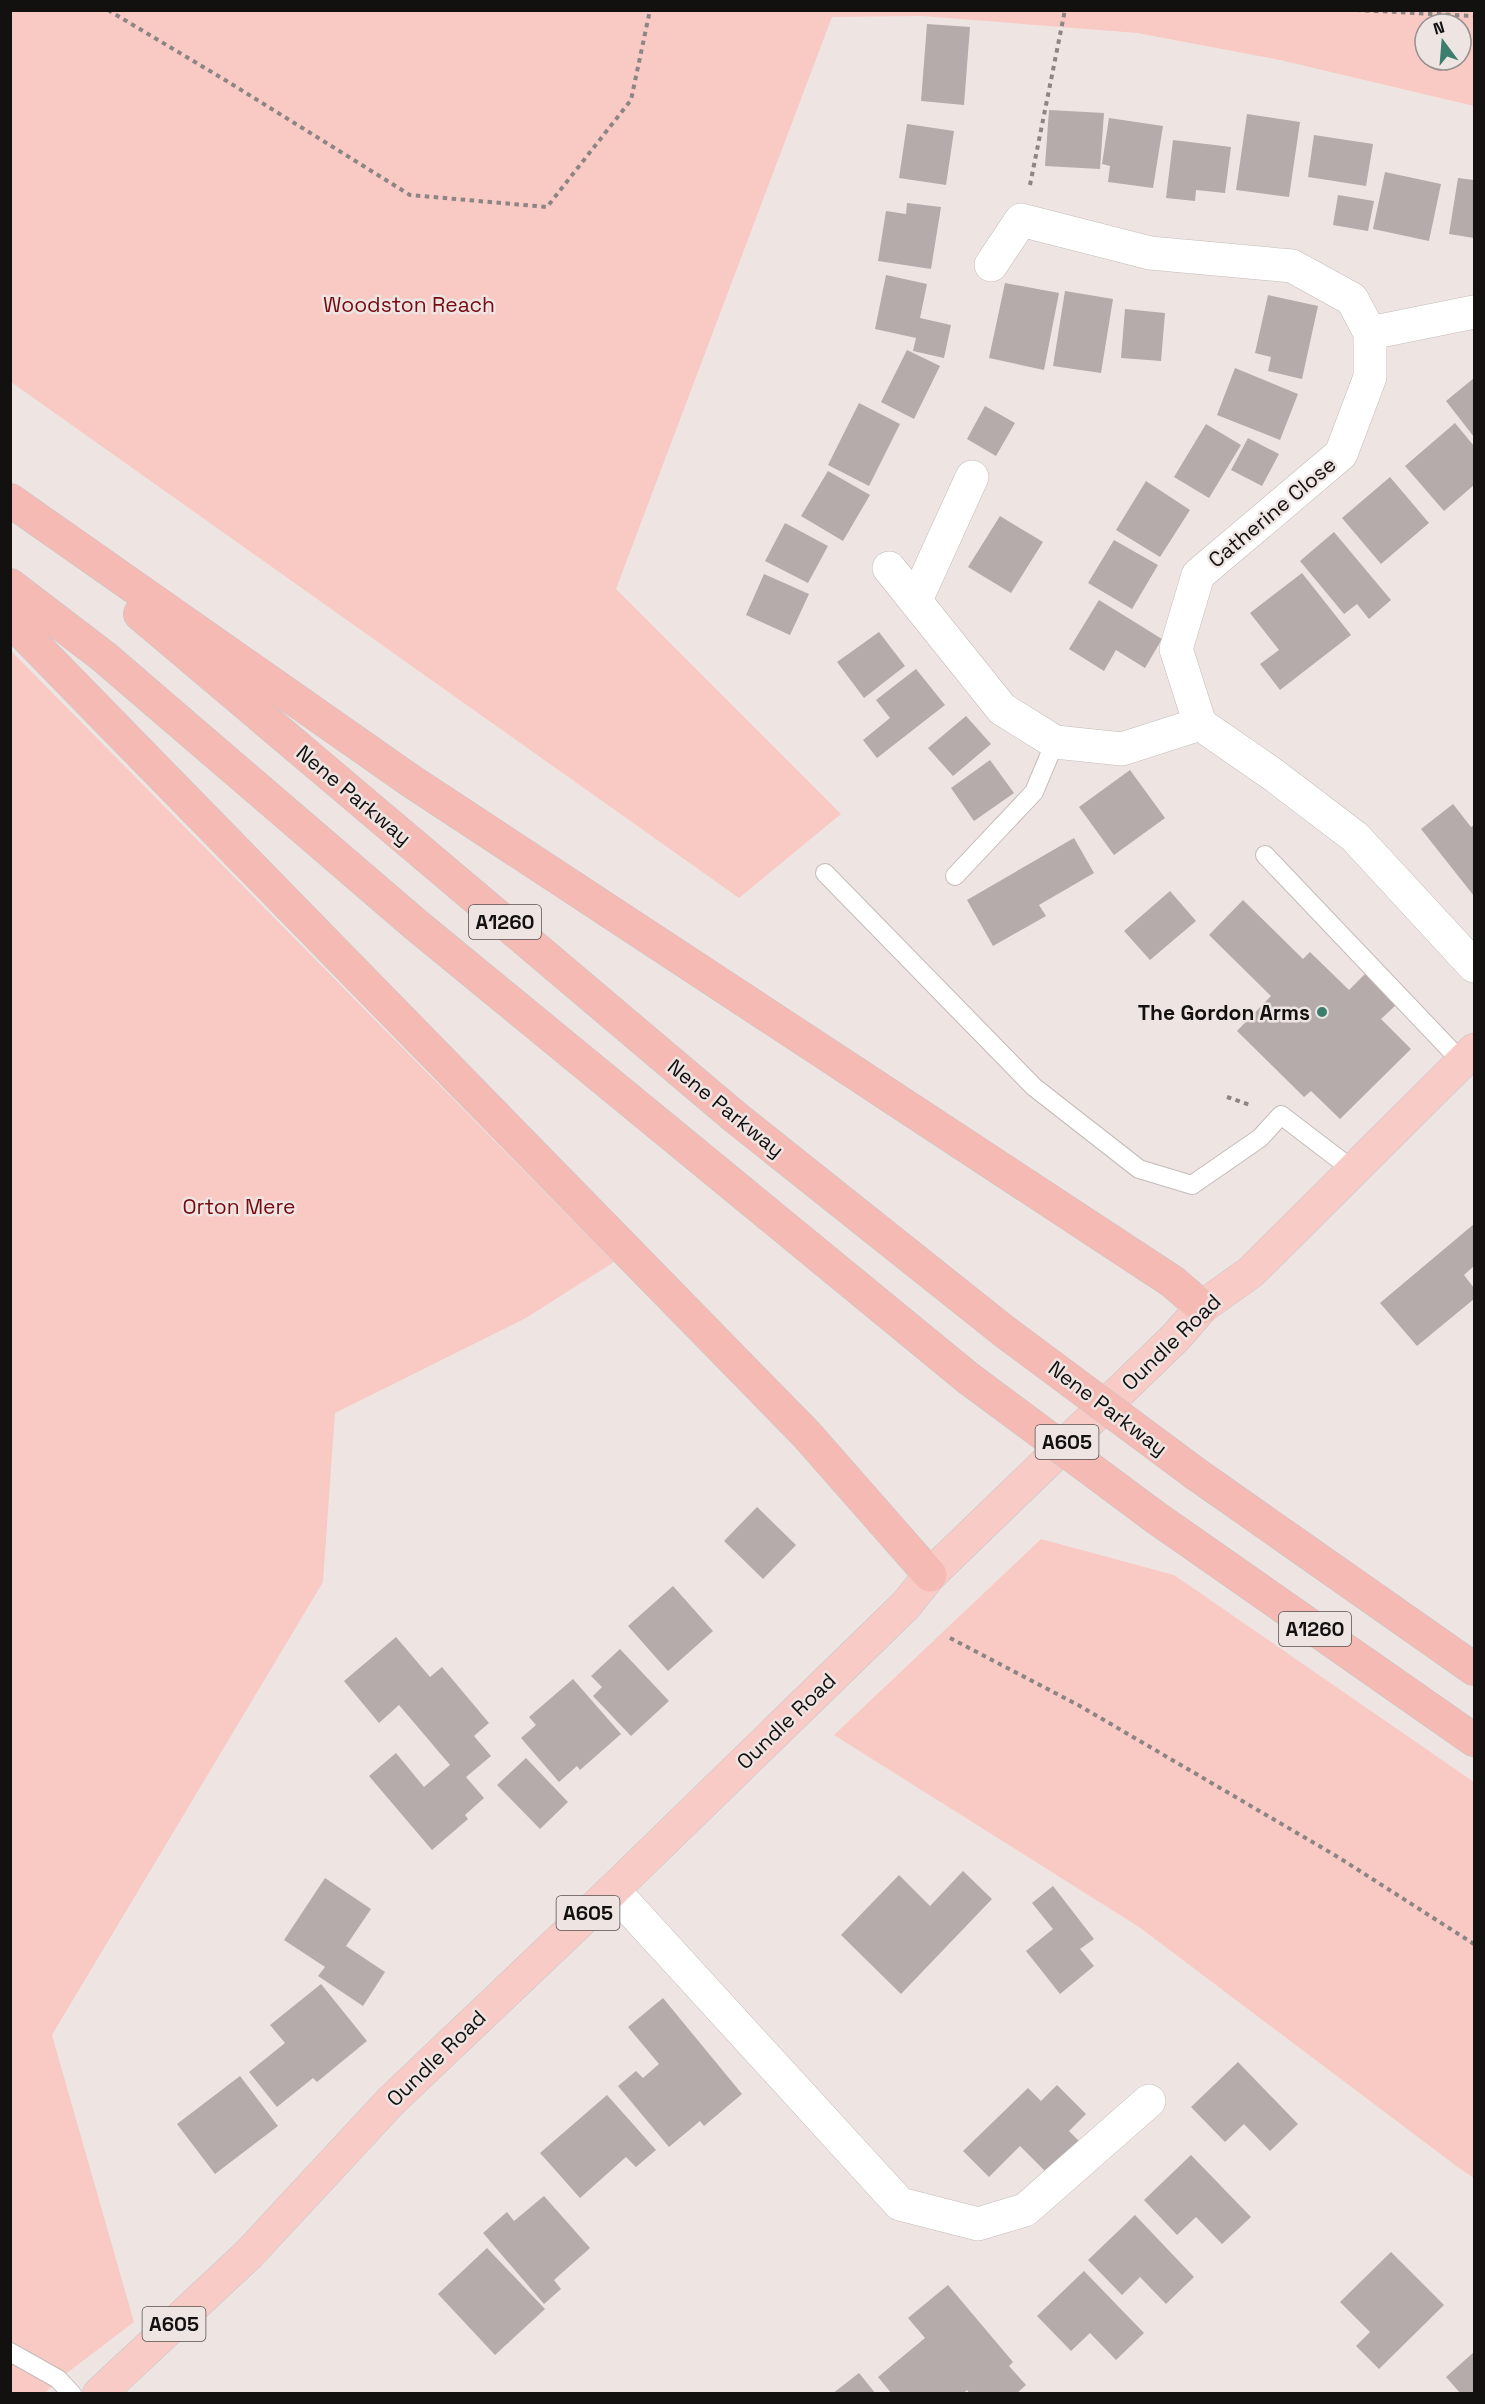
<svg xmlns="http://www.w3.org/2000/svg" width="1485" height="2404" font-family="'Space Grotesk',sans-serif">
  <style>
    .green { fill: #f9cac4; fill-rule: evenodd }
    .building { fill: #b4abaa }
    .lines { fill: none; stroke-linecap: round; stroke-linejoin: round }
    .service-casing { stroke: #c4bbb9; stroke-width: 20 }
    .minor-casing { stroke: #c4bbb9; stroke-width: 34 }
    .primary-casing { stroke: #c6c6c6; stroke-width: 34 }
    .trunk-casing { stroke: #c6c6c6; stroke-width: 34 }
    .path { stroke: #8c8584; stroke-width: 4; stroke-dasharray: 4.5 4.5; stroke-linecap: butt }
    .service { stroke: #fff; stroke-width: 18 }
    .minor { stroke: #fff; stroke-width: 33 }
    .primary { stroke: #f8cbc7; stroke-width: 33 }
    .trunk { stroke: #f6bab4; stroke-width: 33 }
    .trunk-bridge-casing { stroke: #c6c6c6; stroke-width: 34; stroke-linecap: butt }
    .trunk-bridge { stroke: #f6bab4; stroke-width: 33 }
    .poi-dot { fill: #3c7e6e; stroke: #eee5e3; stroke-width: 2 }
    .labels { text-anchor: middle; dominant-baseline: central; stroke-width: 5; stroke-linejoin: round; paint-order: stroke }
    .shield { fill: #eee5e3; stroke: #55504f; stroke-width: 1.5 }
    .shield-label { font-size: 20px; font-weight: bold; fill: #131010 }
    .park-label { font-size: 21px; fill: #77090f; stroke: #eee5e3 }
    .street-label { font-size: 21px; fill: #131010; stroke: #eee5e3 }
    .poi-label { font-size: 21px; font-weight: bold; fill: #131010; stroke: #eee5e3; text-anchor: end }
  </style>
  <rect width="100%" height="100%" fill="#eee5e3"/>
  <path class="green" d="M11,10L1474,11V106L1280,60L1137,33L922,16L832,17L616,589L841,814L739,898L11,382ZM1425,24H1461V60H1425Z
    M10,650L614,1262L526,1318L335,1413L323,1582L52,2035L134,2322L59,2379L44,2394L10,2393Z
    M1041,1539L1174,1575L1474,1782V2178L1459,2168L1139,1927L834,1735Z"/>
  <path class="building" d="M927,24L970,27L964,105L921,101Z
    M1049,110L1104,113L1100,169L1045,166Z
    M1247,114L1300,122L1289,197L1236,190Z
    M1109,118L1163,126L1153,188L1108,182L1110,166L1102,164Z
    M907,124L954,131L946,185L899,178Z
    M1314,135L1373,144L1366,186L1308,177Z
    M1173,140L1231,147L1225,193L1196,190L1195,201L1166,198Z
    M1385,172L1441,184L1429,241L1373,229Z
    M1458,178L1474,180V238L1449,234Z
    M1338,195L1374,201L1368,231L1333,225Z
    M907,203L941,207L931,269L878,261L886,211L906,214Z
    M886,275L927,284L920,318L951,325L944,358L913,351L916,338L875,329Z
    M1005,283L1059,293L1044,370L989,358Z
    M1065,291L1113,299L1101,373L1053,366Z
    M1268,295L1318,306L1302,379L1268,371L1271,357L1255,353Z
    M1125,309L1165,313L1161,361L1121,358Z
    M907,350L940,366L914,419L881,402Z
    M1235,368L1298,394L1280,440L1217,415Z
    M1474,378V437L1446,401Z
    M859,403L900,424L869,486L828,465Z
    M985,406L1015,423L996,456L967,439Z
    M1455,423L1474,446V485L1444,511L1405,466Z
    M1206,424L1241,445L1209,498L1174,477Z
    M1248,438L1279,454L1262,486L1231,470Z
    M828,471L870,495L843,541L801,516Z
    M1390,477L1429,523L1381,564L1342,518Z
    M1146,481L1190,510L1160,557L1116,530Z
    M1000,516L1043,542L1011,593L968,567Z
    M785,523L828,546L808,583L765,561Z
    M1334,532L1391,600L1369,619L1357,604L1344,614L1300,561Z
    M1114,540L1158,565L1132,609L1088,583Z
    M1302,573L1351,635L1280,690L1260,664L1279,650L1250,613Z
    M764,574L809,594L790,635L746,615Z
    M1099,600L1162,639L1145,668L1116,650L1104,671L1069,649Z
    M879,632L905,666L864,698L837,662Z
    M916,669L945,705L877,758L863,740L890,718L876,700Z
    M966,716L991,744L953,776L928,748Z
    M990,760L1014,793L974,821L951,788Z
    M1130,770L1165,818L1114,855L1079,807Z
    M1453,804L1471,827L1474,825V896L1421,829Z
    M1074,838L1094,873L1039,905L1046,916L993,946L967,900Z
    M1170,891L1196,921L1150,960L1124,931Z
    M1243,900L1303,959L1310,952L1349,990L1365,974L1396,1005L1381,1019L1411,1049L1340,1119L1311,1091L1304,1097L1237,1031L1271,996L1209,935Z
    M1474,1224V1266L1464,1275L1474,1288V1299L1417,1346L1380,1303Z
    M757,1507L796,1545L763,1579L724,1541Z
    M673,1586L713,1631L668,1671L628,1626Z
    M396,1637L430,1677L442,1667L489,1723L474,1736L491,1756L466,1777L484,1798L465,1815L468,1819L432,1850L369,1776L396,1753L424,1787L450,1765L399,1705L379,1723L344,1681Z
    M620,1649L669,1701L631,1736L593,1696L602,1687L591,1676Z
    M573,1679L621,1734L580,1770L577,1766L559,1782L521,1738L536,1725L529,1717Z
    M526,1758L568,1802L540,1829L497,1785Z
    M963,1871L992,1899L901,1994L841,1935L899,1875L930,1906Z
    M325,1878L371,1909L346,1946L385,1972L363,2006L318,1976L325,1967L284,1940Z
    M1053,1886L1094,1939L1080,1949L1094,1966L1060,1994L1026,1951L1053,1929L1032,1903Z
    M321,1984L367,2041L317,2082L313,2078L277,2107L249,2072L285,2043L270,2025Z
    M663,1998L742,2094L704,2126L700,2121L669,2147L618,2086L636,2071L643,2078L659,2064L628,2027Z
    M1238,2062L1298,2124L1270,2151L1244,2124L1225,2142L1191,2107Z
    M240,2076L278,2126L215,2174L177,2124Z
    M1057,2085L1086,2114L1069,2131L1082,2144L1050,2176L1020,2146L989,2177L963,2151L1028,2088L1041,2101Z
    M607,2095L656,2150L636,2167L626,2157L580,2198L540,2153Z
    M1191,2155L1251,2217L1222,2244L1196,2217L1177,2235L1144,2200Z
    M544,2196L590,2248L554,2280L561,2289L544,2304L483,2233L507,2212L514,2221Z
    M1135,2215L1194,2277L1166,2304L1140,2277L1122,2295L1088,2260Z
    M487,2248L545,2309L495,2355L438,2294Z
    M1391,2252L1444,2305L1379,2369L1356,2346L1370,2332L1340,2302Z
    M1084,2271L1144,2333L1116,2360L1090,2333L1071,2351L1037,2316Z
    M948,2285L1013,2362L1009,2366L1026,2385L1016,2394H970L967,2390L963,2394H892L878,2377L925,2338L908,2318Z
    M1474,2352V2394H1461L1446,2377Z
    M859,2373L876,2394H832Z"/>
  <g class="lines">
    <g class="service-casing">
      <path id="service" d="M1265,855L1462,1062
        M825,873L1034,1087L1139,1169L1192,1185L1260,1138L1281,1115L1353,1170
        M955,876L1034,792L1055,742
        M10,2352L58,2379L72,2394"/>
    </g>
    <g class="minor-casing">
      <path id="minor" d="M991,265L1021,220L1150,253L1292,266L1352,299L1370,333V377L1341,454L1198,575L1176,649L1200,724
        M1370,333L1474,312
        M889,568L1002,709L1055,742L1122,749L1200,724L1275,776L1355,837L1474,966
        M916,600L972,477
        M613,1890L900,2204L978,2224L1025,2210L1149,2101"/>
    </g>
    <g class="primary-casing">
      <path id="primary" d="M99,2394L249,2254L391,2101L613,1890L906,1605L930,1575L1176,1337L1202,1307L1251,1272L1474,1050"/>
    </g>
    <g class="trunk-casing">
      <path id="trunk" d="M10,500L411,781L1173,1282L1202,1307
        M10,585L103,656L415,924L968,1378
        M140,614L735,1117L1005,1332
        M10,620L807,1435L930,1575
        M1196,1474L1474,1669
        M1155,1517L1474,1740"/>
    </g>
    <path class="path" d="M108,10L230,83L410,195L547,207L631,100L650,10
      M1356,10L1474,16
      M1030,185L1065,10
      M1227,1097L1250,1105
      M950,1638L1080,1706L1338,1857L1474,1944"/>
    <use href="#service" class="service"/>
    <use href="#minor" class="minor"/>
    <use href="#primary" class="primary"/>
    <use href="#trunk" class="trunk"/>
    <g class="trunk-bridge-casing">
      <path id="trunk-bridge" d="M1005,1332L1196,1474
        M968,1378L1155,1517"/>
    </g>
    <use href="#trunk-bridge" class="trunk-bridge"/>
  </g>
  <circle class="poi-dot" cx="1322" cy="1012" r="6"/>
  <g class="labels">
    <g class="shield">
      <rect x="469" y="905" width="72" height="34" rx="4.5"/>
      <rect x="1035.5" y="1425" width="63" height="34" rx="4.5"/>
      <rect x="1279" y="1612" width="72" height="34" rx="4.5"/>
      <rect x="556.5" y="1896" width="63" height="34" rx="4.5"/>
      <rect x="142.5" y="2307" width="63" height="34" rx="4.5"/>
    </g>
    <g class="shield-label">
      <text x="505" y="922">A1260</text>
      <text x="1067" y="1442">A605</text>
      <text x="1315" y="1629">A1260</text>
      <text x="588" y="1913">A605</text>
      <text x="174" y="2324">A605</text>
    </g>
    <g class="park-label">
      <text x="409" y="304">Woodston Reach</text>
      <text x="239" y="1206">Orton Mere</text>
    </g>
    <g class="street-label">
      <text transform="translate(1272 512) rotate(-40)">Catherine Close</text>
      <text transform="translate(354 795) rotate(40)">Nene Parkway</text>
      <text transform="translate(726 1108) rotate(39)">Nene Parkway</text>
      <text transform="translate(1171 1342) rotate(-44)">Oundle Road</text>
      <text transform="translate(1108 1408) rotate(37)">Nene Parkway</text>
      <text transform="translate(786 1721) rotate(-44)">Oundle Road</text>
      <text transform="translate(436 2058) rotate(-44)">Oundle Road</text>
    </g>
    <g class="poi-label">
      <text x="1310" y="1012">The Gordon Arms</text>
    </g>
  </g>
  <rect width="1485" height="2404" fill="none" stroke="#131010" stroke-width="24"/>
  <g transform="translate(1443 42) rotate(344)"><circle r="28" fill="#eee5e3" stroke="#96908f" stroke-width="1.5"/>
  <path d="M0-4.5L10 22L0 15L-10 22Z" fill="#3c7e6e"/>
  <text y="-9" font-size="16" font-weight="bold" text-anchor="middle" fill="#131010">N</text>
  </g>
</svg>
